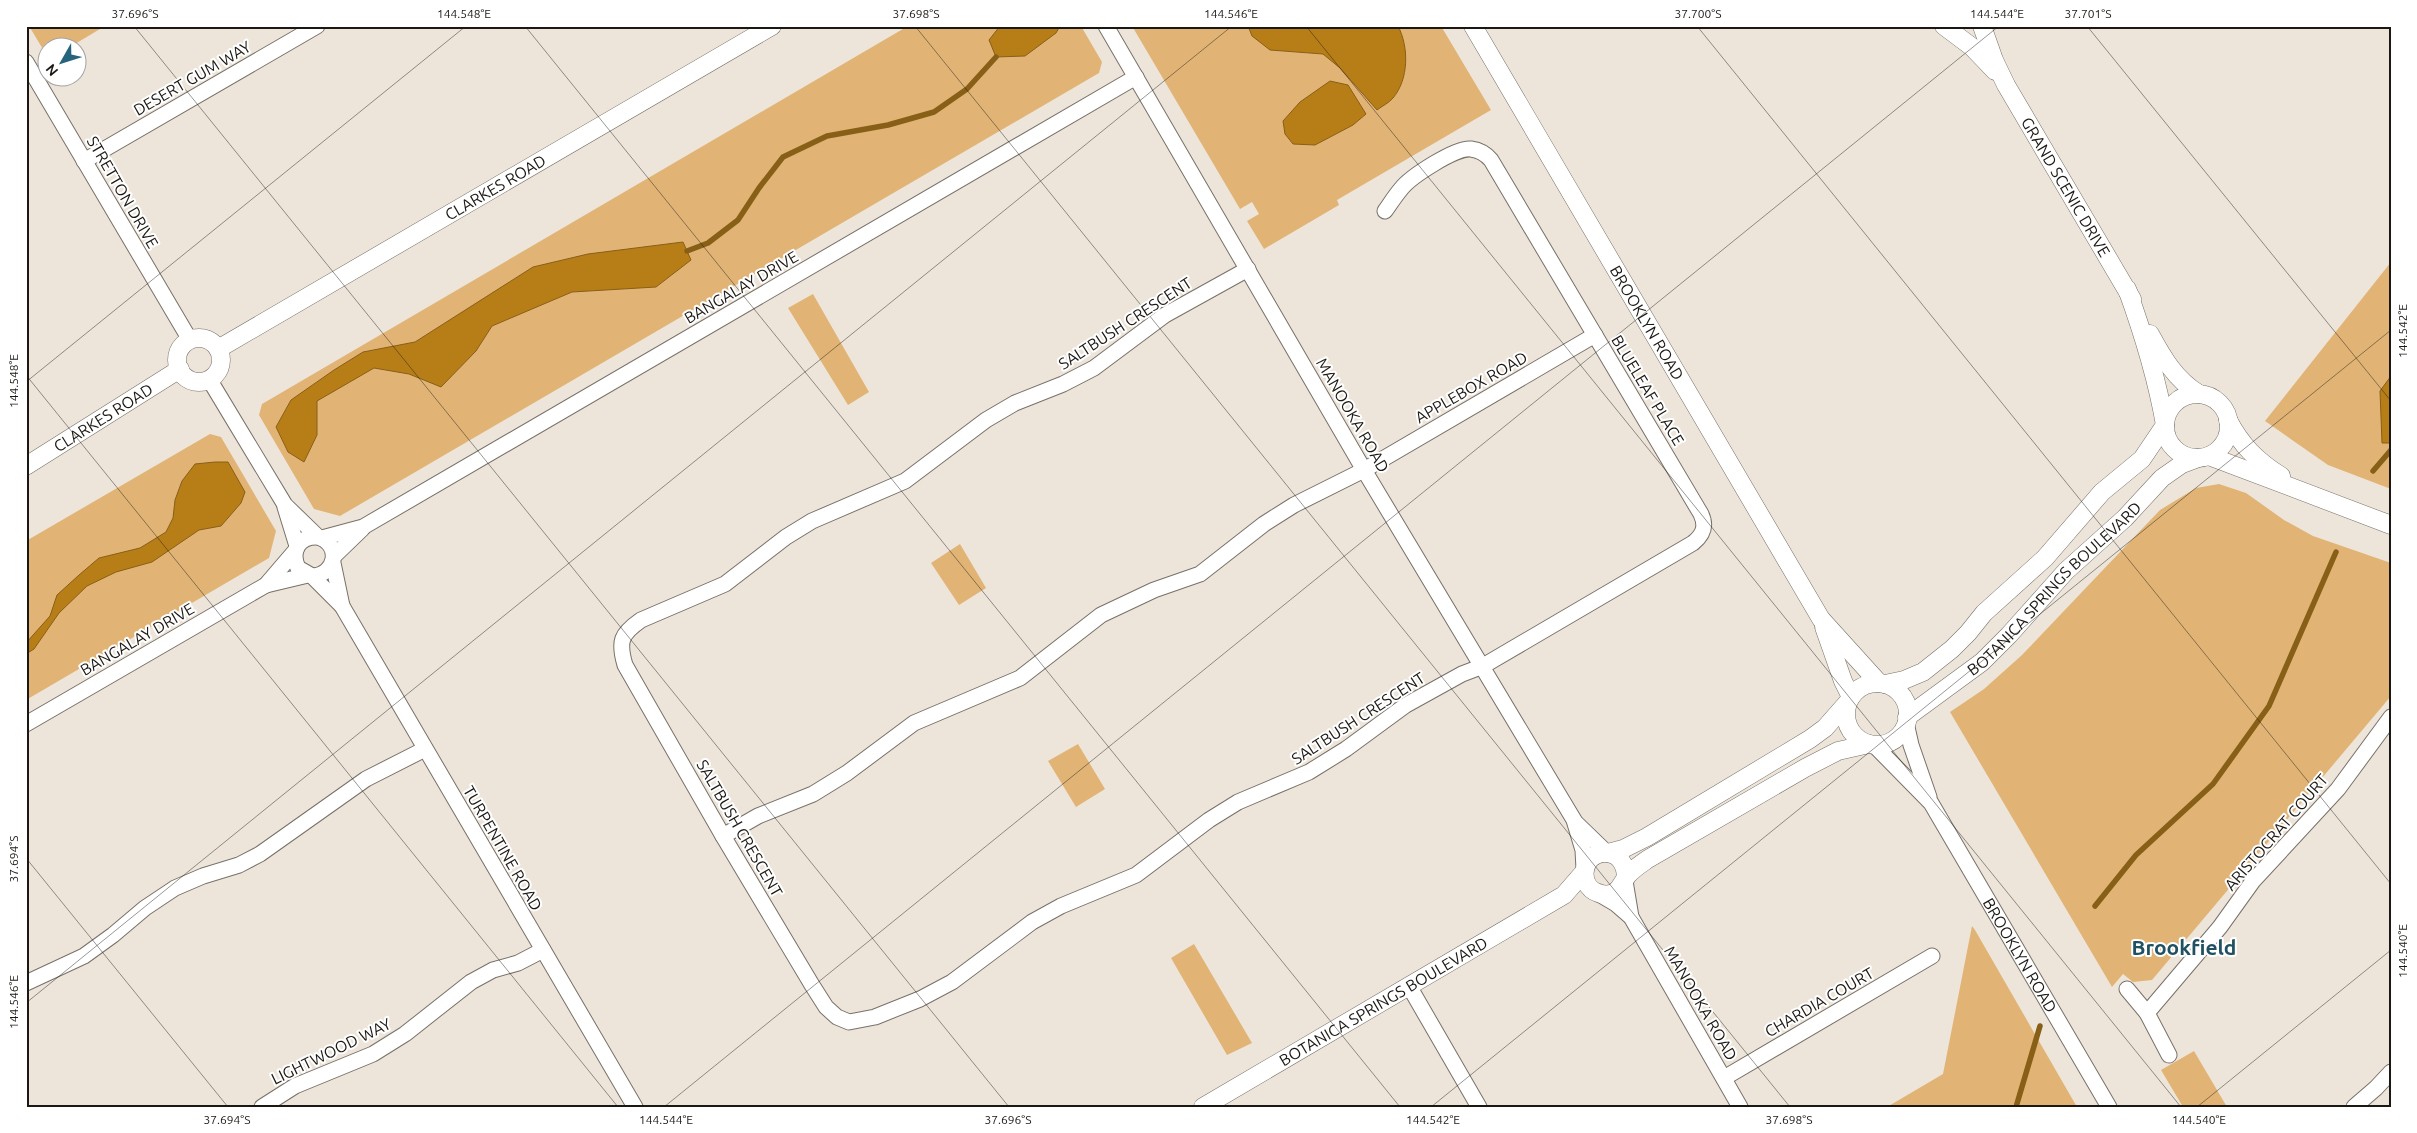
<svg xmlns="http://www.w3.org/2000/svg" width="2417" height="1133" font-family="Ubuntu,sans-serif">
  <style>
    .green { fill: #e1b476 }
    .water { fill: #b77e18; stroke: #885f17 }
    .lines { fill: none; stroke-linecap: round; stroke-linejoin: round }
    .stream { stroke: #885f17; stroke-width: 5.5 }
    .minor-casing { stroke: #787168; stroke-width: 17 }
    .tertiary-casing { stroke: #787168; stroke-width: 19 }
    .minor { stroke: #fff; stroke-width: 15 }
    .tertiary { stroke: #fff; stroke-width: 18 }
    .ticks { fill: none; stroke: #1b1814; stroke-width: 1; stroke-opacity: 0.45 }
    .labels { text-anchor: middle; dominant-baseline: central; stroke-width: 4; stroke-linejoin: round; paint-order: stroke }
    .street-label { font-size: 16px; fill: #1b1814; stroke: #fff }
    .district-label { font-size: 21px; font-weight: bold; fill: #205163; stroke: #fff }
    .neatline { fill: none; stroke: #1b1814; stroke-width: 2 }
    .ticks-label { font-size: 12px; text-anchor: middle; fill: #1b1814 }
  </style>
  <rect width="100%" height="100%" fill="#ede5da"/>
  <path class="green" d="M29,26H105L70,47L48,48L47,56Z
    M908,26H1081L1102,62L1099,73L340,516L314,509L259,415L262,404Z
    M1132,26H1441L1491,110L1337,200L1339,205L1264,249L1247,221L1259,214L1252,202L1240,209Z
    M2391,262V489L2328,465L2265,421Z
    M813,294L869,392L848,405L788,308Z
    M210,434L221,437L276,531L269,558L26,700V541Z
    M2219,484L2246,493L2284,520L2313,536L2391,563V696L2152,980L2133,982L2123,974L2112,987L1950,712L1984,689L2022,655L2160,510L2196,488Z
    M960,544L986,588L959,605L931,563Z
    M1078,744L1105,789L1076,807L1048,761Z
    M1972,926L1975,930L2077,1107H1887L1943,1074Z
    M1194,944L1252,1043L1227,1055L1171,958Z
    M2194,1051L2227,1107H2183L2161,1070Z"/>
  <path class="water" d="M1000,26H1060L1056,33L1025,56L996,57L989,40Z
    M1248,26H1398C1409,47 1409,79 1393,98C1389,103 1382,106 1377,110L1340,68L1323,54L1270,50L1252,36Z
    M1330,81L1348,85L1366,114L1353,125L1315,145L1293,144L1285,134L1283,121L1300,102Z
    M683,242L691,260L656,287L572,292L492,326L476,351L441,387L409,374L374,368L317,401V435L304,462L288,452L276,427L291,400L334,370L363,352L415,342L533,267L588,254Z
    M2391,376V443H2382L2380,391Z
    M215,462H228L245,492L241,503L221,526L199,530L152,562L116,572L87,586L59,613L34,649L26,654V643L50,616L57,595L79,575L99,558L140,548L166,532L173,518L175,500L182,481L195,464Z"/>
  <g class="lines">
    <path class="stream" d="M687,251L708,243L738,220L759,188L783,157L827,136L888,125L934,112L967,89L996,57
      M2373,471L2391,450
      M2095,906L2136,855L2213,784L2269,706L2336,552
      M2016,1107L2040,1026"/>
    <g class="minor-casing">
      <g id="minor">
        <path d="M1106,26L1364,470L1574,820L1583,850L1584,869"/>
        <path d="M26,62L190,340"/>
        <path d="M84,161L317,26"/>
        <path d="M1248,269L1165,315L1094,368L1063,384L1015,403L986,420L905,481L812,521L786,537L725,584L641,620C621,634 618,641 625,665L723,836L812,985L826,1007L837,1017L849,1022L875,1017L920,999L952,982L1032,922L1061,906L1136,875L1209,820L1238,802L1309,772L1346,749L1406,705L1462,674L1483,666L1693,543C1703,535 1707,527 1701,514L1491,160C1486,154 1479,150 1471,149C1456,147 1410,177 1401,189C1395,196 1390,204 1385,211"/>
        <path d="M209,379L285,505L318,537"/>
        <path d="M285,507L297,546"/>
        <path d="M322,538L363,527L1136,77"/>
        <path d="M334,556L362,529"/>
        <path d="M333,563L342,606"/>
        <path d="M312,576C336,575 342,545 318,537C299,536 290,551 298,568L312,576L342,606L635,1107"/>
        <path d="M266,585L308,575"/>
        <path d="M1906,723L1911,745L1929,797"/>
        <path d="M26,724L266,585L296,550"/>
        <path id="s1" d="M1873,744L1931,803L2109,1107"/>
        <path d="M1575,822L1606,852"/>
        <path d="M723,836L758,816L813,794L847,773L914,723L1020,678L1101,615L1154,590L1200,574L1264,524L1294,505L1364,470L1595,335"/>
        <path d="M1625,881L1631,917"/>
        <path d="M1599,894L1616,904L1631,917L1740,1107"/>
        <path d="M26,983L84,956L113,935L145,908L175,888L203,876L239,865L260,854L366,779L425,749"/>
        <path d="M1409,986L1479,1107"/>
        <path d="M2127,989L2147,1013L2169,1055"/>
        <path d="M2147,1013L2220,927L2253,881L2338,789L2391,717"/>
        <path d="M1724,1078L1932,956"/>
        <path d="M262,1107L295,1086L373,1054L405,1034L471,982L493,970L518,963L543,950"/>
        <path d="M2354,1107L2376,1088L2391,1072"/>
      </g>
    </g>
    <g class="tertiary-casing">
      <g id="tertiary">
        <path id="s2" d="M1473,26L1821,619L1879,683"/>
        <path d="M1944,26L1972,47L1995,71"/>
        <path id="s3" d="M1982,26L1994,60L2006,85L2132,299"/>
        <path d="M2150,334C2163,358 2175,379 2199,394"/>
        <circle cx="199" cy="360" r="22"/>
        <path id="s4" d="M218,349L772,26"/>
        <circle cx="2197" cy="426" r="32"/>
        <path d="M2228,420C2241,445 2257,461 2281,476"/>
        <path d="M2209,456L2391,525"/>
        <path id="s5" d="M26,466L180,369"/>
        <path d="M1824,627L1843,681L1851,697"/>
        <circle cx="1877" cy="714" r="31"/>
        <path d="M1885,684L1904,680L1923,672L1952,649L1968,633L1984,613L2045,558L2102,492L2142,459L2165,425C2157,379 2143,333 2127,289"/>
        <path id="s6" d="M1907,717L1982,662L2009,635L2066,571L2125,518L2162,478L2182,464L2198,458"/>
        <path d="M1608,853L1623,849L1647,837L1810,739L1825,728L1847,703"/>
        <path d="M1626,878C1626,865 1619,852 1604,853C1580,854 1577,890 1602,894C1617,897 1620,886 1627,876C1633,869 1641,864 1648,859L1805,768L1838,751L1869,744"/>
        <path id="s7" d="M1203,1107L1564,895L1584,872"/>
      </g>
    </g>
    <use href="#minor" class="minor"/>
    <use href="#tertiary" class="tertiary"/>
  </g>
  <path class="ticks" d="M134,26L1009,1107M525,26L1400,1107M915,26L1790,1107M1306,26L2181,1107M1697,26L2391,884M2087,26L2391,401M26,375L618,1107M26,382L466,26M26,858L228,1107M26,1003L1232,26M664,1107L1999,26M1431,1107L2391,330M2197,1107L2391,950"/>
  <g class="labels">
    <g class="street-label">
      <text transform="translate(192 78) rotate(-30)">DESERT GUM WAY</text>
      <text stroke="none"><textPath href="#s3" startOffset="182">GRAND SCENIC DRIVE</textPath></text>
      <text stroke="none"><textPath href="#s4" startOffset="321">CLARKES ROAD</textPath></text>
      <text transform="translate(123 192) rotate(60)">STRETTON DRIVE</text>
      <text transform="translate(741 287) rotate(-30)">BANGALAY DRIVE</text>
      <text transform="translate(1125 323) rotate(-33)">SALTBUSH CRESCENT</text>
      <text stroke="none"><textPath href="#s2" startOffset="344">BROOKLYN ROAD</textPath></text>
      <text transform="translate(1471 387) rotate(-30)">APPLEBOX ROAD</text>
      <text transform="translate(1648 390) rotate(59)">BLUELEAF PLACE</text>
      <text transform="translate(1353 415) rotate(60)">MANOOKA ROAD</text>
      <text stroke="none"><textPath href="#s5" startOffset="91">CLARKES ROAD</textPath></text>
      <text stroke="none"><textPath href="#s6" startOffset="196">BOTANICA SPRINGS BOULEVARD</textPath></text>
      <text transform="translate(137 639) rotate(-30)">BANGALAY DRIVE</text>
      <text transform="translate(1358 718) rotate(-33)">SALTBUSH CRESCENT</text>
      <text transform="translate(740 828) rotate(60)">SALTBUSH CRESCENT</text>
      <text transform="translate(2276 832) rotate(-49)">ARISTOCRAT COURT</text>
      <text transform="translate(503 848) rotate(60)">TURPENTINE ROAD</text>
      <text stroke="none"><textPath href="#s1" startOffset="259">BROOKLYN ROAD</textPath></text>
      <text stroke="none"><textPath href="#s7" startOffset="209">BOTANICA SPRINGS BOULEVARD</textPath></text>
      <text transform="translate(1819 1002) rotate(-30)">CHARDIA COURT</text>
      <text transform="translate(1701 1003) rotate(60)">MANOOKA ROAD</text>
      <text transform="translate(331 1051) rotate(-26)">LIGHTWOOD WAY</text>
    </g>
    <g class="district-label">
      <text x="2184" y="947">Brookfield</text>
    </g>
  </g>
  <rect width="2417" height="1133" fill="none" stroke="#ffffff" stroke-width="55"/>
  <g transform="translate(62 62) rotate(231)"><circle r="24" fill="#ffffff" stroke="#a4a3a1"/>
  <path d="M0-4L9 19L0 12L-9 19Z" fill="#25647a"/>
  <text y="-8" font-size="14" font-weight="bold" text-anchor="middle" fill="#1b1814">N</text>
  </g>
  <rect x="28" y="28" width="2362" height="1078" class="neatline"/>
  <g class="ticks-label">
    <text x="135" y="18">37.696°S</text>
    <text x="464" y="18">144.548°E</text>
    <text x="916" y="18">37.698°S</text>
    <text x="1231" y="18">144.546°E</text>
    <text x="1698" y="18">37.700°S</text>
    <text x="1997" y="18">144.544°E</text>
    <text x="2088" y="18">37.701°S</text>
    <text transform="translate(2403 331) rotate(-90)" y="4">144.542°E</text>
    <text transform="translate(14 381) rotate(-90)" y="4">144.548°E</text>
    <text transform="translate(14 859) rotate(-90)" y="4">37.694°S</text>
    <text transform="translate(2403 951) rotate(-90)" y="4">144.540°E</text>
    <text transform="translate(14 1002) rotate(-90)" y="4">144.546°E</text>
    <text x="227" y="1124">37.694°S</text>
    <text x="666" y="1124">144.544°E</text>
    <text x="1008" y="1124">37.696°S</text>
    <text x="1433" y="1124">144.542°E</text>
    <text x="1789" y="1124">37.698°S</text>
    <text x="2199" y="1124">144.540°E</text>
  </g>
</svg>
